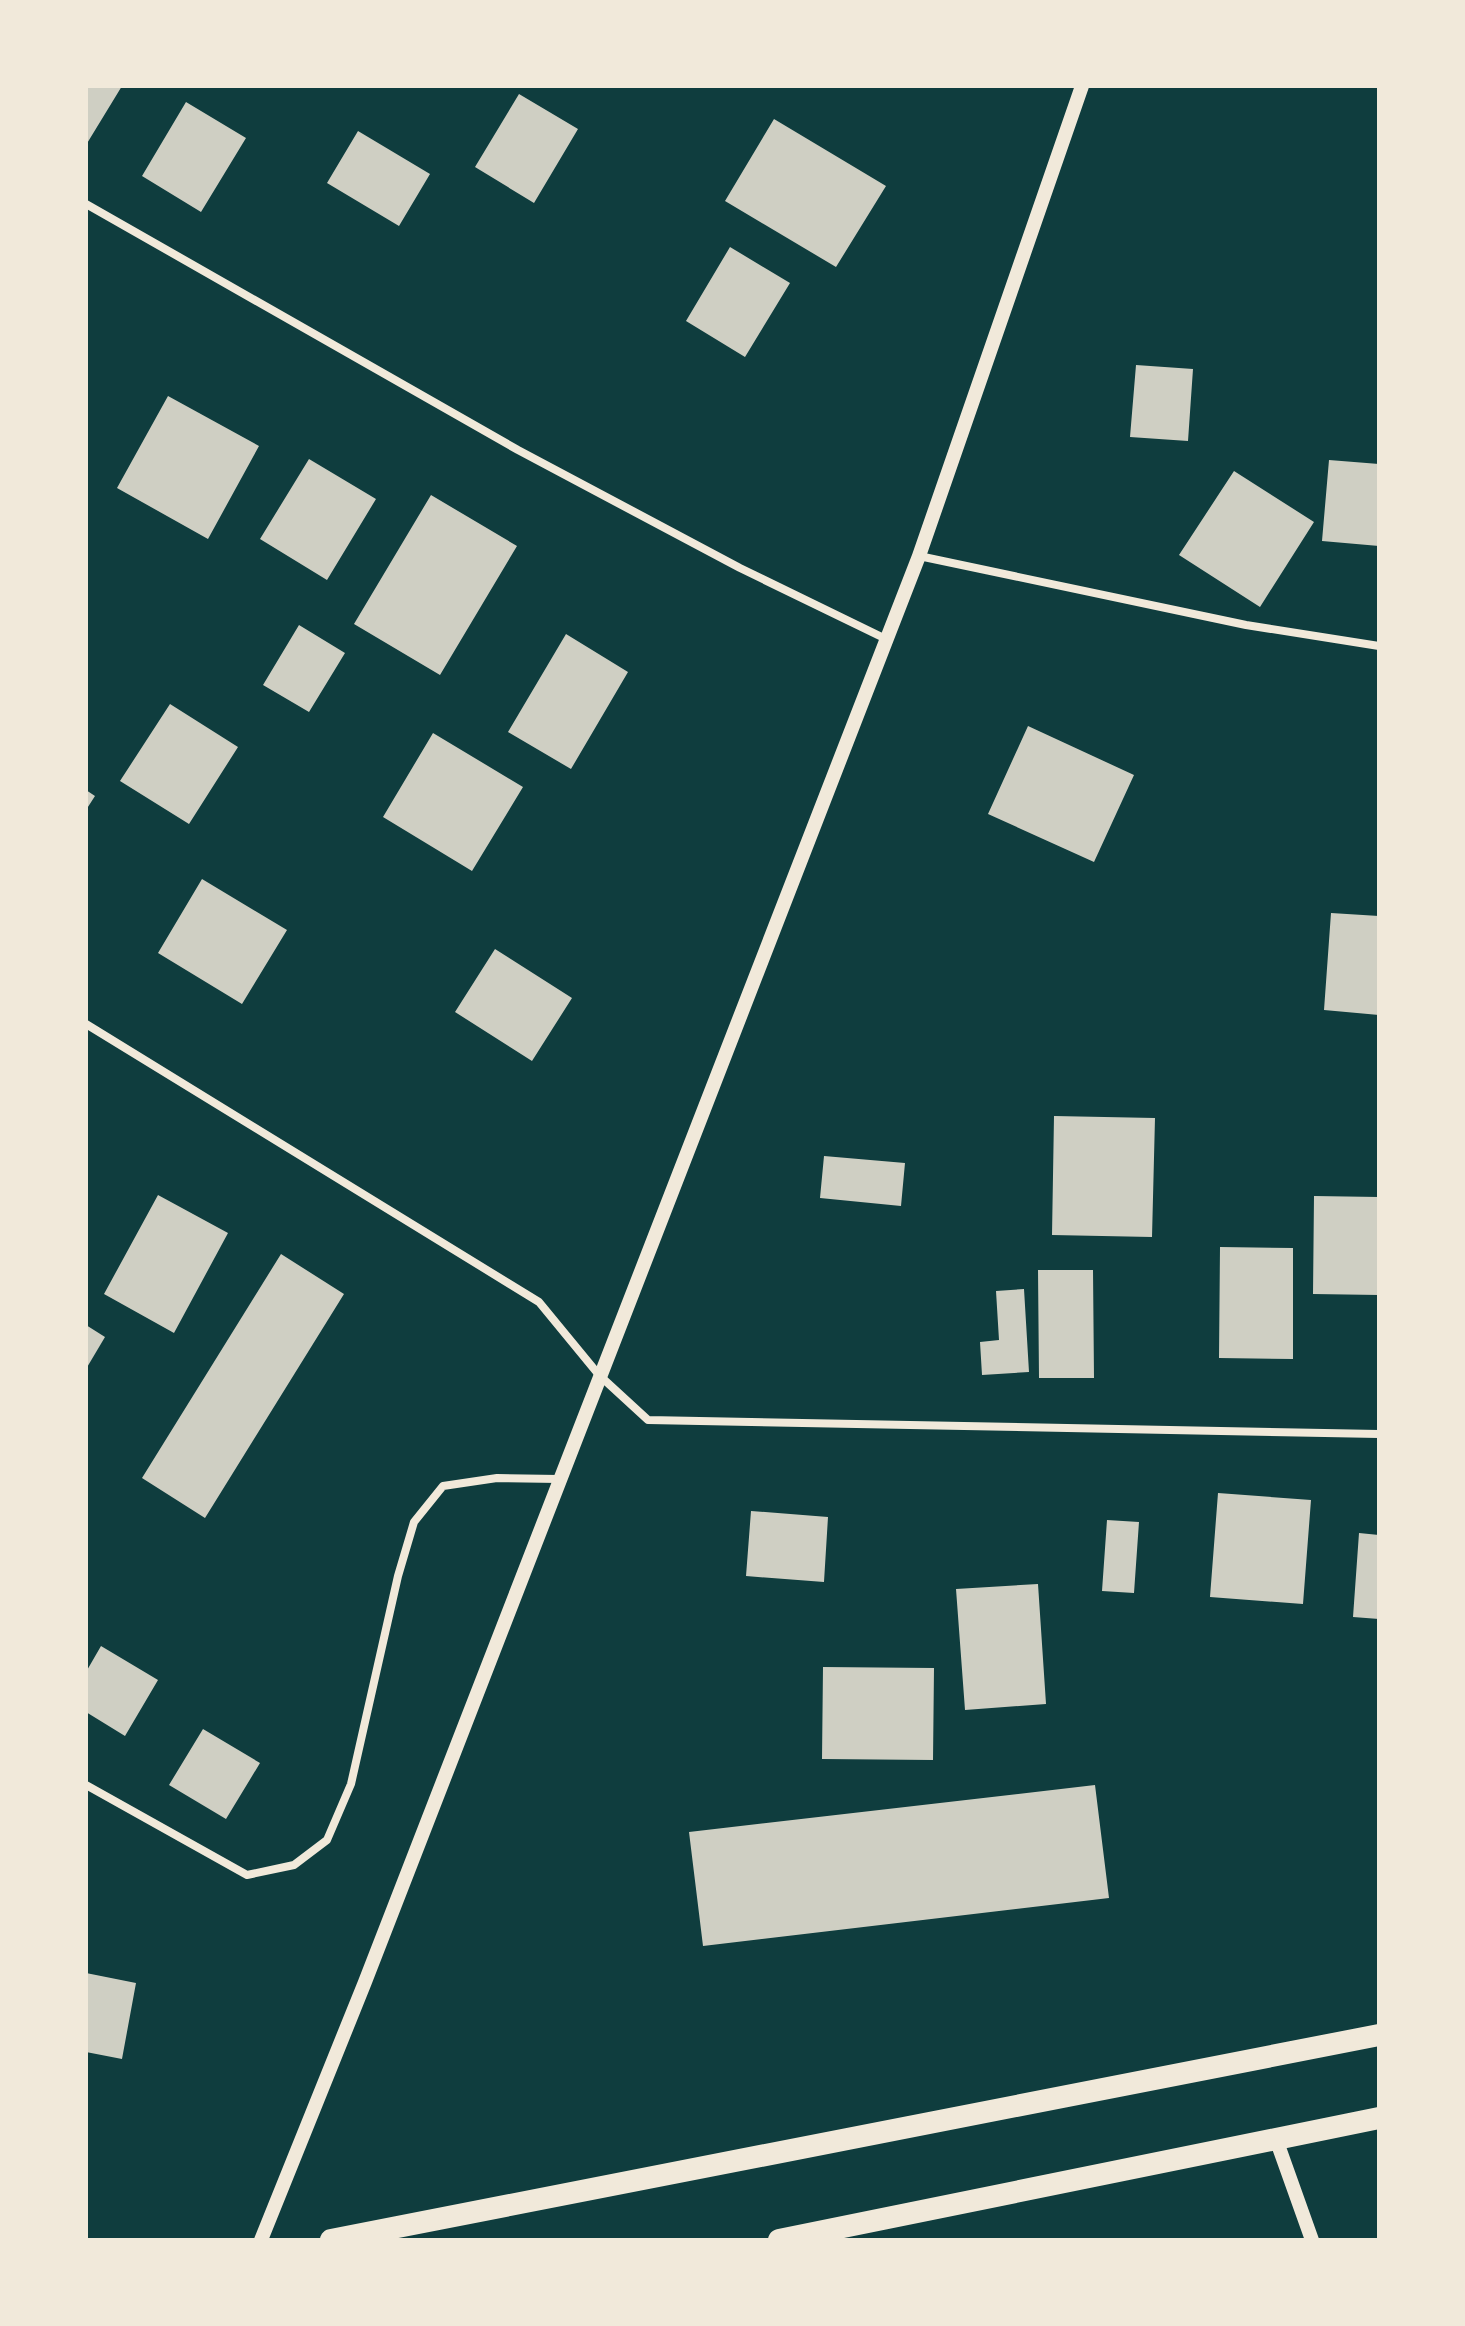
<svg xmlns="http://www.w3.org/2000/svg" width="1465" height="2326" font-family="'DM Sans',sans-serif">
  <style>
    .building { fill: #cfcfc3 }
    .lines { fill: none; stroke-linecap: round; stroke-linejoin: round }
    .minor { stroke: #f1e9da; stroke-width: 8 }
    .tertiary { stroke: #f1e9da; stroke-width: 14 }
    .trunk { stroke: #f1e9da; stroke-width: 22 }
  </style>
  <rect width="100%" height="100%" fill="#0f3d3e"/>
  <path class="building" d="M86,86H122L86,145Z
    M519,94L578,129L534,203L475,167Z
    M186,102L246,138L201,212L142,176Z
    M774,119L886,186L836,267L725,201Z
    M358,131L430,174L399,226L327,183Z
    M730,247L790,283L745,357L686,321Z
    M1136,365L1193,369L1188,441L1130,437Z
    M168,396L259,446L208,539L117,488Z
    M309,459L376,499L327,580L260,539Z
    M1329,460L1379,464V546L1322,541Z
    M1234,471L1314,522L1260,607L1179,555Z
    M431,495L517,546L440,675L354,624Z
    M299,625L345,653L309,712L263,685Z
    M566,634L628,672L571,769L508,732Z
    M170,704L238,747L189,824L120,781Z
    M1028,726L1134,775L1094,862L988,814Z
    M433,733L523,787L472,871L383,817Z
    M86,790L95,796L86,810Z
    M202,879L287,930L242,1004L158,953Z
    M1331,913L1379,916V1015L1324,1010Z
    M495,949L572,998L532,1061L455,1012Z
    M1054,1116L1155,1118L1152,1237L1052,1235Z
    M824,1156L905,1163L901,1206L820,1198Z
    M158,1195L228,1233L174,1333L104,1294Z
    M1314,1196L1379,1197V1295L1313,1294Z
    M1220,1247L1293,1248V1359L1219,1358Z
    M281,1254L344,1294L205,1518L142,1478Z
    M1038,1270H1093L1094,1378H1039Z
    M1024,1289L1029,1372L982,1375L980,1342L999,1340L996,1291Z
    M86,1325L105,1337L86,1369Z
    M1218,1493L1311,1500L1303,1604L1210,1597Z
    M751,1511L828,1517L824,1582L746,1576Z
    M1107,1520L1139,1522L1134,1593L1102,1591Z
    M1359,1533L1379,1535V1619L1353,1617Z
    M1038,1584L1046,1704L965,1710L956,1589Z
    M101,1646L158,1680L125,1736L86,1712V1672Z
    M823,1667L934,1668L933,1760L822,1759Z
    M203,1729L260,1763L226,1819L169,1785Z
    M1095,1785L1109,1898L703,1946L689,1832Z
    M86,1973L136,1983L122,2059L86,2052Z"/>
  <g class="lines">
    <path class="minor" d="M86,204L518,450L740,568L886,639
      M919,556L1246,625L1379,646
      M86,1024L539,1302L599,1375L648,1420L1379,1434
      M86,1785L247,1875L294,1865L327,1840L351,1784L398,1576L414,1522L443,1486L497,1478L559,1479"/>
    <path class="tertiary" d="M1276,2139L1312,2240
      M261,2240L365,1982L919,556L1082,86"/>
    <path class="trunk" d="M331,2240L1379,2035
      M779,2240L1379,2118"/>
  </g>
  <rect width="1465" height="2326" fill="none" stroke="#f1e9da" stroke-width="176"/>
</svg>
